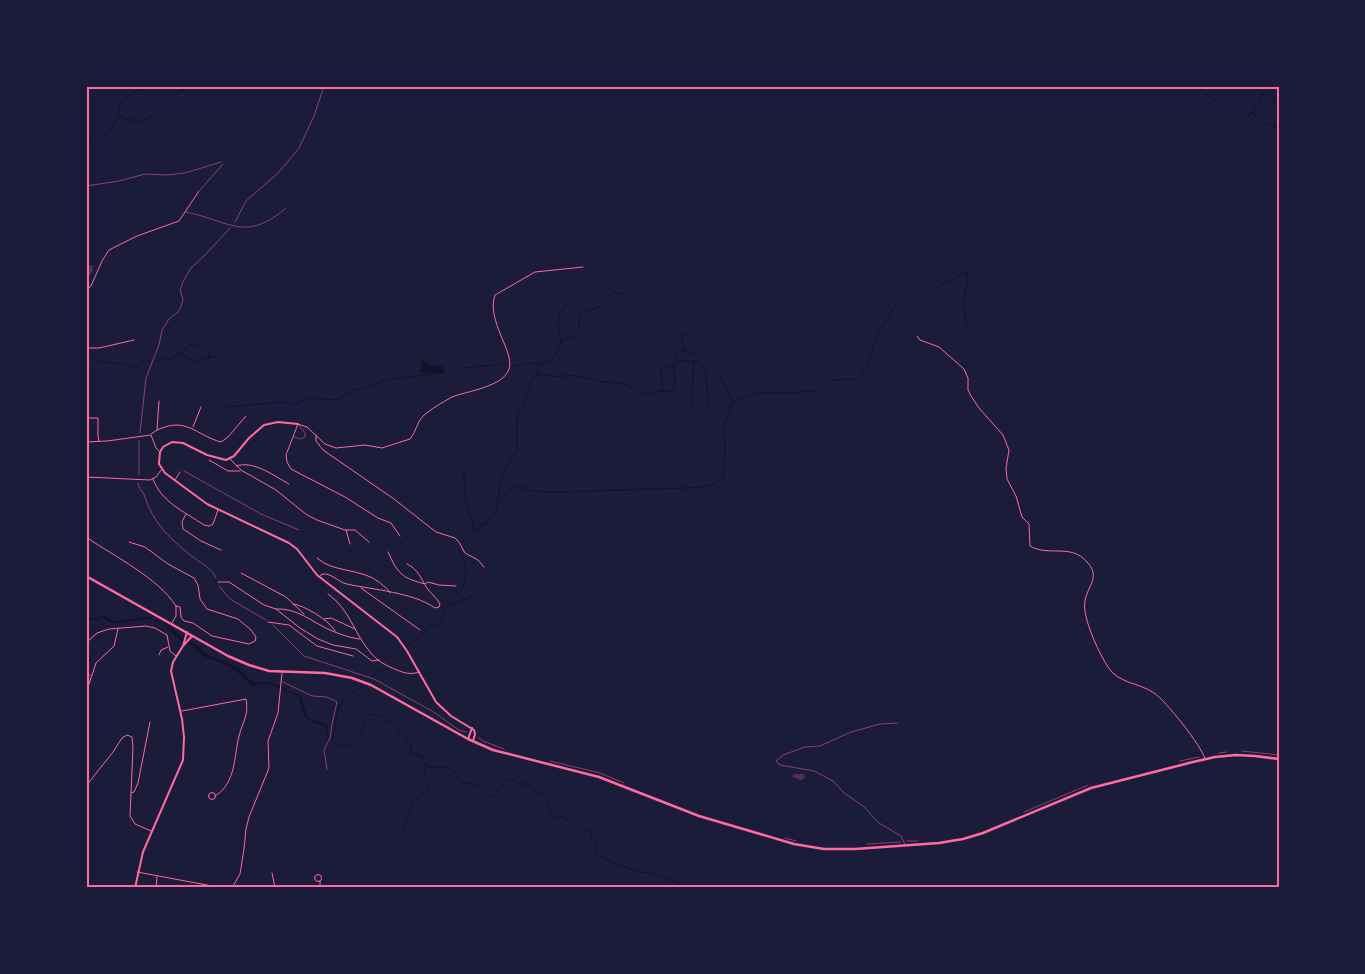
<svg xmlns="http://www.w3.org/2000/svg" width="1365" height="974" font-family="'IBM Plex Sans',sans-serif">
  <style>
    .water { fill: #12122b }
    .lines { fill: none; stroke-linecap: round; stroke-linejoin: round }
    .stream { stroke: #12122b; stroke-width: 1 }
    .building { fill: #542f53 }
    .path { stroke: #ff6b9d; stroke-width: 0.5 }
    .service { stroke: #ff6b9d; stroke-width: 0.5 }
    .minor { stroke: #ff6b9d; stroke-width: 1 }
    .tertiary { stroke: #ff6b9d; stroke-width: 2 }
    .primary { stroke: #ff6b9d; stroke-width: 2.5 }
    .neatline { fill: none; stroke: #ff6b9d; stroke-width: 2 }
  </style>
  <rect width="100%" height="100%" fill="#1b1b3a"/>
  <path class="water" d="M422,360L432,365H443L444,374L420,372Z
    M104,615L113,621L148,617L170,626L181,637L198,646L205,653L238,668L250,680L257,683L268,682L285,688L289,692L298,694L301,696L308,718L323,723L327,726L329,739C326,734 327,731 325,728C323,725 321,725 318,724C303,720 301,709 299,696C288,694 275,683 264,683C260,683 256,686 252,686L233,668L201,655L194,647L180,640L165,625L152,619H142L116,623H111L103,618L91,620L86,619V618H97Z"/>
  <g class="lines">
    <path class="stream" d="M1202,86L1203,92L1218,103L1239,123
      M1254,86L1279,105
      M1094,87L1095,86
      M1263,93L1252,113L1264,123L1279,128
      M119,115V105L141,86
      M1245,117L1252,113
      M86,145L110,130L119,116C155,133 161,97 190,86
      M936,287L967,272L968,282L963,300L967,330
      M561,342C556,324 557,314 570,300
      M208,350L209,357
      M684,350L682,337L685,334L692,336
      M178,354L196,362L212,356L219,359
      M156,361L171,359L192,344L194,346L204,343
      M99,362L125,364L135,367L143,362L150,361
      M674,362L676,352L684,350L699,354
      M512,365L517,366L526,362L541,365
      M461,368L506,364
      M536,375L541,365L554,358L561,342L574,335L579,329L580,315L599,307L613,292L623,294
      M719,375L733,401
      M828,380L856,379L861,375L867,365L875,340L896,303
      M662,390L661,367L674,366
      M691,405L694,361
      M227,407L283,402L294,405L310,398L336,400L351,391L375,384L386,380L432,374
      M469,468L464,473V480L466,504L473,524L472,533
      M498,499L502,475L517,450V419L534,377L542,374L555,377L572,375L602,382L620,383L646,393L659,391H670L675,387L674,363L679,361H697L706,375L708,404
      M461,543L468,534L478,531L479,526L486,524L497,508L498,500C506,495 509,489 517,485L531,491L555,492L686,488L709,486L718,482L723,478L725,456L724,424L733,402L760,393H795L819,390
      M450,605L477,594
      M406,647L431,626L437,625C445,614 449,598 461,591C469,576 466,565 459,550
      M377,673L381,669L385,670L388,669
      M372,677L375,674
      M363,685C358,691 352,692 346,697C335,708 336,726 332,740C335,742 338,746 342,746C348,747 361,734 363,729C366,723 365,719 370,714L379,716L395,724L398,732L406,737L410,745L412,754L423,757L424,764C432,770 435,766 443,767C451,767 458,775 462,782L478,785L489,796H494L507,779H512L521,784H528C533,793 544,792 547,800C549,805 550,812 551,817L555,818L561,816L581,830H591L592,838L595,840L597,853L601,857L630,869L642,873L647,872L676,881L684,888
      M424,774L426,766
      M401,834L414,801L431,789L422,780"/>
  </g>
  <path class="building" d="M89,265L93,266L92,268L93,269L91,274H90L88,276L86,266L88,267Z
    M794,774H804L805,778L802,780H799V779L792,777Z"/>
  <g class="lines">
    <path class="path" d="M86,186L119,181L145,174L167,175L185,173L221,162
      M235,222L246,201L279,172L299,148L314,116L324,86
      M140,433L146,378L159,345L162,330L169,319L178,312L181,307L183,299L180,290L184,280L191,268L205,255L230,228
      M184,471L261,514L299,530
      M139,475V441
      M138,483C139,490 143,491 145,497C153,523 172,541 193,557C203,565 211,567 216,578
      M219,586L230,599L266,620
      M273,625L304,656L374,679L432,711L459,730L466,732
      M478,737L483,741L504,749
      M1242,751L1279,755
      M1219,753L1226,752
      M550,761L600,773L624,783
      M1180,761L1199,757
      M1024,812L1088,785
      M785,838L796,841
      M907,841H918
      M867,844L901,842"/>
    <path class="service" d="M200,190L223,164
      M186,212C230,221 245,243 286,208
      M294,437L301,439L305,437V433L299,425
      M283,682L312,696L327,697L337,702L332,724L330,738L324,750L327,769
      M897,723L880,724L851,732L820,746L805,747L783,755L776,761L780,765L814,771L833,781L844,793L863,806L879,823L901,836L905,844"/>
    <path class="minor" d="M86,291L91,286L102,261L109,250L137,236L179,221L199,191
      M917,336L920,340L939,347L964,369L968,378V390L971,396L979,408L1003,435L1009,450L1006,468L1007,479L1016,496L1022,517L1029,524L1030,546C1048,557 1071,543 1087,562C1104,580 1081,589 1085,611C1087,627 1099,653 1108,667C1117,683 1140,683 1154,693C1165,700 1202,746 1205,759
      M86,348H99L134,340
      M86,366H89
      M86,418H98V436L99,441
      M193,427L201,407
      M157,430C187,416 195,435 221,442L228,437L246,416
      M151,434L157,430L159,401
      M316,435V441L323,450L394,499L436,532L455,538L459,542L465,553L478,560L484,567
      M86,442L107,441L151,435L156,448L159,451
      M230,459L241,470L276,490L307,515L317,520L345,530H355L369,542
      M209,460L228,471H240
      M236,466C254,460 274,476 289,484
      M86,477L150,480L156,477L161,470
      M153,479C161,502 185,512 204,525L209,526L213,524L218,510
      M175,480L180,472
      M186,514L182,522L183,529L201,541L221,550
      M346,530L350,544
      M400,536L391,523L378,518L345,497L291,469L287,462L286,455L298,424L307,427L325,444L336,448L365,445L382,448L410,439C416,432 417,422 423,416C431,409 443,402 452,397C467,391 503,387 509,369C515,352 486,321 495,295L535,272L583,267
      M86,537C115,557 157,577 176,606V616L172,623
      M129,542L145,547L168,564L194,578L198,585L200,599L207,609L238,619L251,630L256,637L255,641L249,644L212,636L193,623L184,621L181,617L180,607L176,606
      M388,552C398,574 402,578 425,584L428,582L439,585L456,586
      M317,558C333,573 361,568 379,582C383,586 387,587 390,593
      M241,573L286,597L304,614
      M320,576L322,574C332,573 338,582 347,584C374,590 412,592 435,608L439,607L440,604C437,598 431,594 427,588C421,579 418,569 407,564
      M218,582H229L264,605L276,609L300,628L318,639L333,645L356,649L372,661L379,660
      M361,588L420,630
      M328,594C350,609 354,634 371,653C377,661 387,666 397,670C404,673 411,675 419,672
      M293,604C304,605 330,621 335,631
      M86,607L88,602
      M276,609C293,608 306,617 320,625C331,631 348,638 360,639
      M324,619L331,618L355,629
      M268,622L289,625L317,646L353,656
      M86,643L97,633L109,629L146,626L155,628L167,635L170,651L176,656
      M159,655L161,650L168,647
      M86,677L90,675
      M86,693L96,663L114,646L118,629
      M182,711L246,699C249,715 243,721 239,736C234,756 236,784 215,796
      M86,786L113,752L122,738L127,735L132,737L133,747L130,816L135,824L151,831
      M208.5 796a3.5 3.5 0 1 1 7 0a3.5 3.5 0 1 1-7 0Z
      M131,793L134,792L138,783L150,722
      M137,872L223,888
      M272,873L275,888
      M314.5 878a3.5 3.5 0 1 1 7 0a3.5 3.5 0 1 1-7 0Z
      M320,881V888
      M156,888L157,877
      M232,888L240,874L244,849L246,829L249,817L269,768L268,741L278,713L282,673
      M407,888L408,886"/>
    <path class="tertiary" d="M298,424L278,422L264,425L249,438L234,456L226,460L207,455L183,443L172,442L163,447L160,452L159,464L165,473L207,504L289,543L297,549L317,575L397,637L407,651L436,702L451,716L474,730L475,734L473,741
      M183,646L187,632
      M468,739L472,728
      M135,888L143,852L183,760L184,737L182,719L171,671L173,662L183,646L192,636"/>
    <path class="primary" d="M86,576L228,656L249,665L269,671L325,673L352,678L371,685L468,739L493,750L599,777L699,816L794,844L824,849H855L939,843L963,839L983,833L1091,788L1193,762L1215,757L1236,755L1255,756L1279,759"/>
  </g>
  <rect width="1365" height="974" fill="none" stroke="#1b1b3a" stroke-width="175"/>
  <rect x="88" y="88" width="1190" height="798" class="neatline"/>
</svg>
